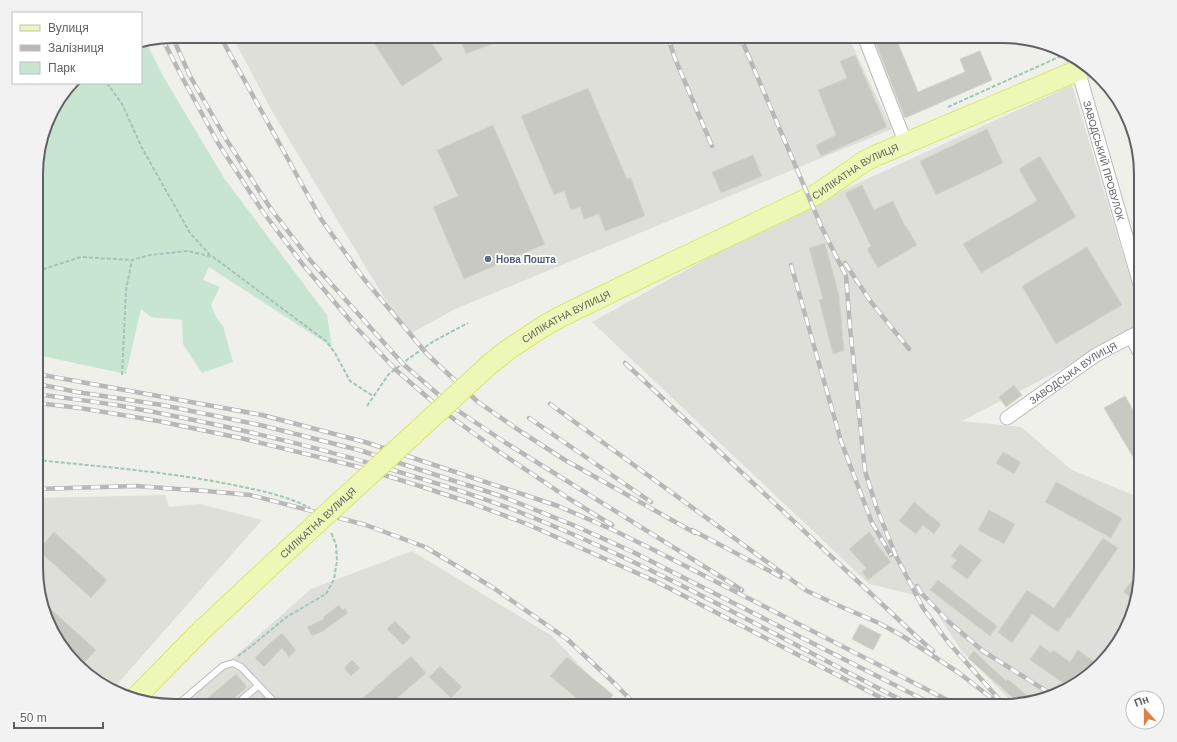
<svg xmlns="http://www.w3.org/2000/svg" width="1177" height="742" font-family="Arial,sans-serif">
  <style>
    .industrial { fill: #dfdfda }
    .green { fill: #c8e5d1 }
    .building { fill: #c9c9c3; stroke: #d4d4c7 }
    .lines { fill: none; stroke-linecap: round; stroke-linejoin: round }
    .lane-casing { stroke: #babac0; stroke-width: 8 }
    .street-casing { stroke: #babac0; stroke-width: 15 }
    .primary-casing { stroke: #dfe56d; stroke-width: 22 }
    .path { stroke: #a1c5b8; stroke-width: 2; stroke-dasharray: 4 2; stroke-linecap: butt }
    .lane { stroke: #fff; stroke-width: 6 }
    .street { stroke: #fff; stroke-width: 13 }
    .primary { stroke: #edf8b6; stroke-width: 20 }
    .rail-casing { stroke: #b8b8b9; stroke-width: 4.5 }
    .rail { stroke: #fff; stroke-width: 3; stroke-dasharray: 9; stroke-linecap: butt }
    .primary-bridge-casing { stroke: #dfe56d; stroke-width: 22; stroke-linecap: butt }
    .primary-bridge { stroke: #edf8b6; stroke-width: 20 }
    .service-dot { fill: #5c6f8a; stroke: #fff; stroke-width: 1.5 }
    .labels { text-anchor: middle; dominant-baseline: central; stroke-width: 3.5; stroke-linejoin: round; paint-order: stroke }
    .street-label { font-size: 10px; fill: #606067; stroke: #fff }
    .service-label { font-size: 10px; font-weight: bold; fill: #4e5e75; stroke: #fff; text-anchor: start }
    .rim { fill: none; stroke: #606067; stroke-width: 2 }
  </style>
  <rect width="100%" height="100%" fill="#eff0e9"/>
  <path class="industrial" d="M232,36H848L892,129L455,309L410,334L395,315L351,243L273,113Z
    M1072,85L1141,314V328L962,421L1021,427L1072,470L1141,498V577L1118,644L1072,688L1015,705L961,650L927,598L869,584L592,322L771,223Z
    M165,495L169,507L200,504L262,520L112,690L98,683L59,644L37,586V498Z
    M412,551L552,636L618,706H179L311,589Z"/>
  <path class="green" d="M146,42L163,76L224,178L327,315L332,347L209,267L203,280L220,287L211,305L216,317L223,326L233,362L202,373L190,355L183,344L182,320L151,317L141,309L126,374L37,355V156L50,113L73,83H141V43Z"/>
  <path class="building" d="M378,36H427L443,60L402,86L372,40Z
    M459,36H510V37L466,54Z
    M873,36H895L918,92L965,72L960,59L980,51L992,80L905,118Z
    M855,55L887,127L821,156L816,145L836,135L818,90L847,78L840,61Z
    M588,88L627,179L631,178L645,216L605,231L599,214L584,219L580,207L571,210L564,191L554,195L521,116Z
    M493,125L545,244L464,279L433,207L458,196L437,150Z
    M987,129L1003,163L936,195L920,161Z
    M753,155L762,176L721,193L712,172Z
    M1040,156L1076,217L981,273L963,244L1037,201L1019,169Z
    M862,185L874,210L893,201L905,226H906L917,245L878,268L867,249L871,246L845,193Z
    M825,243L839,295L844,351L833,354L819,300L823,299L809,248Z
    M1087,247L1122,305L1056,344L1022,286Z
    M1014,385L1022,395L1006,407L999,397Z
    M1125,396L1141,424V470L1104,408Z
    M1003,452L1021,462L1014,474L996,463Z
    M1056,482L1122,518L1111,538L1045,502Z
    M914,502L941,524L934,534L923,525L916,534L899,521Z
    M989,510L1015,524L1004,544L978,530Z
    M54,532L107,580L91,598L38,550Z
    M869,532L875,539L874,541L891,562L868,580L862,572L866,568L849,549Z
    M1103,538L1118,548L1069,619L1068,617L1058,632L1032,614L1012,643L998,632L1027,590L1054,608Z
    M960,544L982,560L967,579L951,567L957,560L951,556Z
    M1141,569V577L1133,599L1123,592Z
    M938,580L997,626L990,636L930,590Z
    M43,602L96,650L81,666L59,644Z
    M339,605L342,610L345,608L348,613L323,631L312,636L307,627L324,619L323,617Z
    M395,621L411,637L403,645L387,629Z
    M860,624L881,635L873,650L852,639Z
    M282,633L296,650L289,657L282,648L264,667L255,658L269,644Z
    M1040,645L1051,653L1053,650L1070,662L1078,650L1096,663L1092,669L1070,688L1030,660Z
    M974,651L1006,681L1008,679L1032,700L1019,703L968,658Z
    M411,656L426,673L388,706H354Z
    M567,657L613,695L604,706H586L550,676Z
    M352,660L360,668L351,676L344,668Z
    M440,666L462,687L451,698L429,677Z
    M236,674L247,687L225,706H198Z"/>
  <g class="lines">
    <g class="lane-casing">
      <path id="lane" d="M176,706L223,666L233,663L241,667L278,706
        M234,706L258,686"/>
    </g>
    <g class="street-casing">
      <g id="street">
        <path d="M864,36L906,144"/>
        <path id="s1" d="M1073,56L1078,70L1141,288"/>
        <path d="M1131,336L1141,355"/>
        <path id="s2" d="M1007,418L1096,355L1141,331"/>
      </g>
    </g>
    <g class="primary-casing">
      <g id="primary">
        <path id="s3" d="M490,364L509,349L544,326L566,314L661,268L817,194L865,161L875,156L1086,67"/>
        <path d="M134,699L201,631L278,559"/>
      </g>
    </g>
    <path class="path" d="M107,83L122,104L142,148L190,233L210,255
      M948,107L1061,56
      M37,271L81,257L132,260
      M122,375L126,290L132,260L150,255L188,251L213,257L326,341L335,353L350,381L373,396
      M367,406L388,375L408,359L434,341L468,323
      M37,460C104,467 172,472 238,486C263,491 287,496 310,508
      M238,656L249,648L288,616L326,594L334,579L337,561L336,545L331,532"/>
    <use href="#lane" class="lane"/>
    <use href="#street" class="street"/>
    <use href="#primary" class="primary"/>
    <g class="rail-casing">
      <path id="rail" d="M172,36L190,76L226,139L271,209L310,260L403,364L454,408L506,443L742,590
        M220,36L321,219L364,279L427,354L478,402L523,433L565,460L695,533
        M668,36L674,56L712,146
        M740,36L822,228L846,276L850,327L865,471L877,509L896,556L923,608L948,642L1005,706
        M162,38L183,79L218,143L263,212L304,266L353,324L397,371L447,414L498,451L568,498L612,525
        M845,263L871,302L909,349
        M791,265L841,441L872,523L891,555
        M625,363L916,636L933,651
        M37,374L262,415L365,442L558,506L611,529L656,551L959,706
        M37,384L77,392L162,405L260,425L359,450L501,496L573,525L633,552L936,706
        M37,394C64,398 90,401 116,405C211,422 304,443 396,471C442,485 489,499 534,518C665,571 787,642 913,706
        M37,403L80,408L158,421L245,439L355,466L423,487L471,503L527,524L657,582L897,706
        M550,404L807,591L844,608L879,623L901,635L959,673L998,703
        M529,418L651,502
        M37,489L136,486L206,491L250,495L366,525L425,547L492,587L567,639L613,682L637,706
        M692,530L781,577
        M917,586L922,594L949,622L983,651L1051,694"/>
    </g>
    <use href="#rail" class="rail"/>
    <g class="primary-bridge-casing">
      <g id="primary-bridge">
        <path id="s4" d="M278,559L490,364"/>
      </g>
    </g>
    <use href="#primary-bridge" class="primary-bridge"/>
  </g>
  <circle class="service-dot" cx="488" cy="259" r="4"/>
  <g class="labels">
    <g class="street-label">
      <text stroke="none"><textPath href="#s1" startOffset="109">ЗАВОДСЬКИЙ ПРОВУЛОК</textPath></text>
      <text stroke="none"><textPath href="#s3" startOffset="414">СИЛІКАТНА ВУЛИЦЯ</textPath></text>
      <text stroke="none"><textPath href="#s3" startOffset="90">СИЛІКАТНА ВУЛИЦЯ</textPath></text>
      <text stroke="none"><textPath href="#s2" startOffset="80">ЗАВОДСЬКА ВУЛИЦЯ</textPath></text>
      <text stroke="none"><textPath href="#s4" startOffset="54">СИЛІКАТНА ВУЛИЦЯ</textPath></text>
    </g>
    <g class="service-label">
      <text x="496" y="259">Нова Пошта</text>
    </g>
  </g>
  <path d="M0 0H1177V742H0ZM174 43H1003A131 131 0 0 1 1134 174V568A131 131 0 0 1 1003 699H174A131 131 0 0 1 43 568V174A131 131 0 0 1 174 43Z" fill="#f2f2f3" fill-rule="evenodd"/>
  <path class="rim" d="M174 43H1003A131 131 0 0 1 1134 174V568A131 131 0 0 1 1003 699H174A131 131 0 0 1 43 568V174A131 131 0 0 1 174 43Z"/>
  <rect x="12" y="12" width="130" height="72" fill="#ffffff" stroke="#bfbfc2"/>
  <rect x="20" y="25" width="20" height="6" fill="#edf8b6" stroke="#bfbfc2"/>
  <text x="48" y="32" font-size="12" fill="#606067">Вулиця</text>
  <rect x="20" y="45" width="20" height="6" fill="#b8b8b9" stroke="#bfbfc2"/>
  <text x="48" y="52" font-size="12" fill="#606067">Залізниця</text>
  <rect x="20" y="62" width="20" height="12" fill="#c8e5d1" stroke="#bfbfc2"/>
  <text x="48" y="72" font-size="12" fill="#606067">Парк</text>
  <g transform="translate(1145 710) rotate(339)"><circle r="19" fill="#ffffff" stroke="#bfbfc2"/>
  <path d="M0-3L7 15L0 10L-7 15Z" fill="#da8245"/>
  <text y="-6" font-size="11" font-weight="bold" text-anchor="middle" fill="#606067">Пн</text>
  </g>
  <path d="M14 722v6h89v-6" fill="none" stroke="#606067" stroke-width="2"/>
  <text x="20" y="722" font-size="12" fill="#606067" stroke="#ffffff" stroke-width="3" paint-order="stroke">50 m</text>
</svg>
